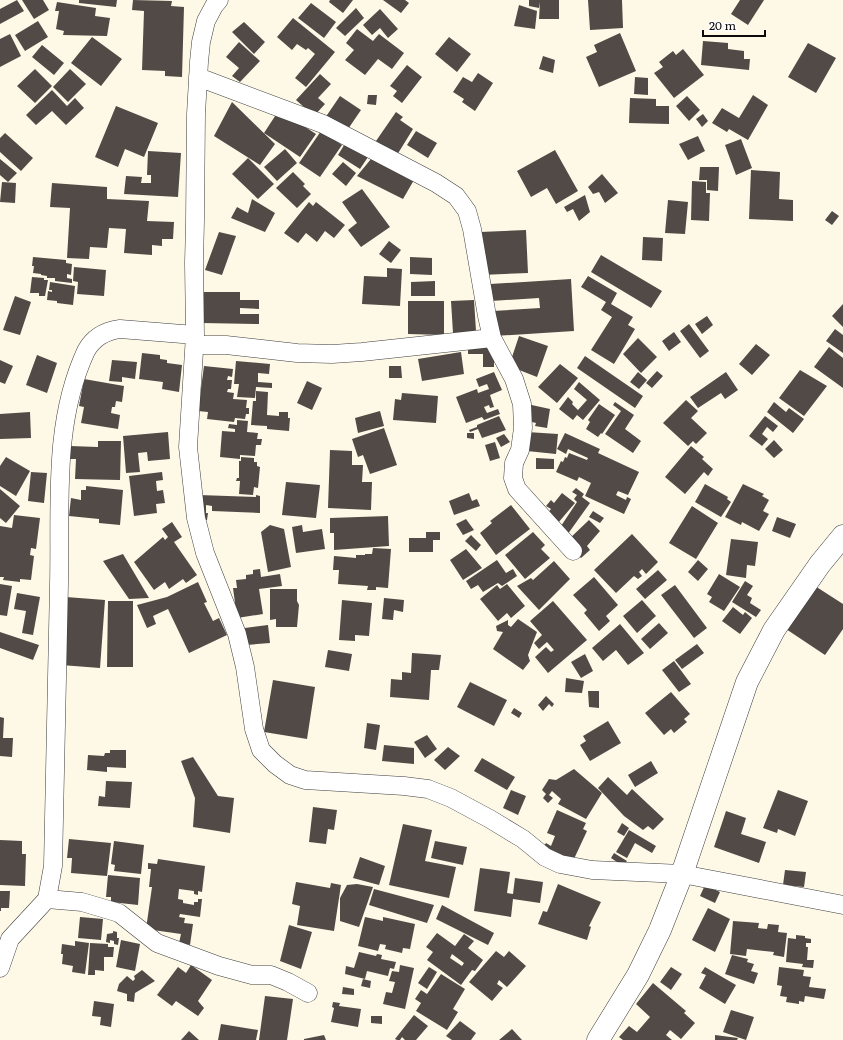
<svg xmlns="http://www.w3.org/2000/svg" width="843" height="1040" font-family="Literata,serif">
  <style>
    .building { fill: #524a46; fill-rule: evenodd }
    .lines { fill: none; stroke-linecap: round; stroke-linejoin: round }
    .minor-casing { stroke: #3d3d3d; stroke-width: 19 }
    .tertiary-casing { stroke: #3d3d3d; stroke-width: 23 }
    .minor { stroke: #fff; stroke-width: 18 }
    .tertiary { stroke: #fff; stroke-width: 22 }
  </style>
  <rect width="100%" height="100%" fill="#fef9e7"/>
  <path class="building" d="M17,0L24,11L0,24V9Z
    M22,0H43L49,10L34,19Z
    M79,0H117L116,7L79,3Z
    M133,0L172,1L171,6L184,7L182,77L165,76V71L142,70L144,11L132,10Z
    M330,0H353L343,13L329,2Z
    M383,0H405L409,3L401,13Z
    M529,0H559V19H539L540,2L539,8L529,6Z
    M588,0H622L623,28L590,30Z
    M740,0H764L748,25L731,14Z
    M57,2L96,8L95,16L110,18L107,36L63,35L64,31L56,29L59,11H55Z
    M311,3L336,22L324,38L298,18Z
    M519,5L537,11L535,29L514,26Z
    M356,8L364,18L345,36L336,28Z
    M380,9L398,29L388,38L380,28L372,35L363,25Z
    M293,18L335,52L306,87L295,78L315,54L308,48L306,50L297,44L292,50L277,37Z
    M38,21L48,37L25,51L15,35Z
    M244,22L265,42L254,54L232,32Z
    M357,29L373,41L379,34L404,53L392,69L378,59L365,75L345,60L354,50L346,43Z
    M620,33L636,71L599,87L586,57L597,52L594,45Z
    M10,34L21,56L0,67V39Z
    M92,37L122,59L101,86L71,63Z
    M449,37L471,54L457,72L435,54Z
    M703,41L728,43V49L744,51V59H750L749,70L701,65Z
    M239,42L260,61L240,82L232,76L239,68L226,57Z
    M808,43L836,58L816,93L788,77Z
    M42,45L64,63L54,75L32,57Z
    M683,49L704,75L674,98L654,73L663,67L659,62L673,51L676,55Z
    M543,56L555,60L553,73L539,69Z
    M407,65L422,77L402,103L393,96L397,91L390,86Z
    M35,69L52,86L35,103L17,86Z
    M70,69L86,84L68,102L53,87Z
    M478,73L493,83L475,111L462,102L464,99L453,92L463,77L472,82Z
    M320,74L331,84L318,98L325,104L314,116L296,100Z
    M635,77L648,78V95L634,94Z
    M52,90L67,106L75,98L84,108L66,125L52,111L36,125L26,115Z
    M368,95H377L376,105L367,104Z
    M753,95L768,105L748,140L729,129L727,132L712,123L722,108L739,118Z
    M340,96L361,110L346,132L325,118Z
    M687,96L700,110L689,121L676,106Z
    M630,98L656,99V106H669V124L629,123Z
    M232,102L275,144L260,165L214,136Z
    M116,106L158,123L144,157L125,149L118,167L95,157Z
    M279,110L316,134L300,157L264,133Z
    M396,112L403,117L400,120L413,129L397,155L376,141Z
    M703,114L708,121L702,127L696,119Z
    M321,131L342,145L320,177L299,163Z
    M416,131L437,143L428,158L407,145Z
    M5,133L33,158L21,171L0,152V138Z
    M698,136L705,151L688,160L679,144Z
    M741,139L752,168L736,175L725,145Z
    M346,142L368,157L360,169L338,155Z
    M285,149L297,163L277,181L264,167Z
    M555,150L578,191L556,204L547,188L531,197L517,171Z
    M148,151L181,153L178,197L124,194L126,176L142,177L141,183H151V175H147Z
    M248,158L274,184L258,199L232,174Z
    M0,159L17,173L8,182L0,175Z
    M371,159L414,180L403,199L357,176Z
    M343,162L356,173L346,186L332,174Z
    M700,167H719L718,191L707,190V180H699Z
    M751,170L780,172L779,199L793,200V221L749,219Z
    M293,172L305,184L303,186L311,194L297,208L276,188Z
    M602,174L618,193L605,203L599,192L593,194L588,187Z
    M692,181L706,182V193H710L709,221L691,220Z
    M2,182L16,183L15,203L0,202Z
    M52,183L107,187V199L149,201L147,221L174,222L173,239H162V246L152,245V255L124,253L126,229L109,228L107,248L90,247L89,259L67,258L70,208L50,207Z
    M362,189L390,227L361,247L348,230L357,223L342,202Z
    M585,195L590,212L579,221L573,209L567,212L564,207Z
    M252,199L275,213L265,232L231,218L237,207L248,213Z
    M668,200L688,202L685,234L665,233Z
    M309,202L313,206L316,202L345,225L334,238L325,231L317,242L306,233L298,243L284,233Z
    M832,211L839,216L832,225L825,220Z
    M526,230L528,273L481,275L480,232Z
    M219,232L236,236L222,275L205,270Z
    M643,237L663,238L662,261L642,260Z
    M389,241L401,250L391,263L379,254Z
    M601,255L662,291L651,308L591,272Z
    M33,257L66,260V263L72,264L71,275L67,274V278L72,279V283L55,281V278H47V276L41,275V274L33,273L34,266H32Z
    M410,257L432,258V275L410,274Z
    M74,267L106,270L104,296L77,294L78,282L73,281Z
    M387,268L402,269L400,306L362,304L364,276L387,277Z
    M588,276L617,293L611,304L633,317L628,325L635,329L614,364L591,350L612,317L601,310L606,302L581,287Z
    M32,277L44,278V280H48L45,296H39V293H30Z
    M571,279L574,331L494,336L493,311L540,308L539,298L491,301L490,284Z
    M435,281V296H411V282Z
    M50,282L75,286L73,305L57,303V301L47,300L48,291L52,292V290H49Z
    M202,292H240V300H259V309L240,308V314H259V324L202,323Z
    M15,296L31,302L20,335L3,330Z
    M474,300L476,331L453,333L451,301Z
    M408,301H444V335L408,334Z
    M843,304V327L832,316Z
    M707,316L713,325L702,334L695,324Z
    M689,324L709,351L700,358L680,331Z
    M835,329L843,335V353L826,341Z
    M674,332L681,342L669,351L662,341Z
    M519,336L548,346L537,377L509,366Z
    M638,338L657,357L641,373L623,354Z
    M468,343H494V367H483V354H468Z
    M756,344L770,355L752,375L739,364Z
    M829,347L843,358V388L814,367Z
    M461,352L464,374L422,381L418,359Z
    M142,353L160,355V359L167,360V363L182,365L179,392L162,389L163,382L139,379Z
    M37,355L57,363L47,393L26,385Z
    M585,356L643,396L635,408L577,368Z
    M0,360L13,366L5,384L0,382Z
    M112,360L137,362L135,379L122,377V382L109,381Z
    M236,361L270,364L269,374L258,373V382L272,383V388L256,387L255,398L237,397L239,384H234Z
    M560,364L578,378L557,403L538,387Z
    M204,366L233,369L232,377L228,376L227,380H232L231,389H228L227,392L234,393L233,399L247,400L246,408H249V414H246L245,419L235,418L234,422L207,419L208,412L198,411Z
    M389,366H401L402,378H389Z
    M800,370L827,386L804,416L779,398Z
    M657,371L663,376L652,388L646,383Z
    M494,372L502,390L490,395L494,407L490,408L489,405L484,407L487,413L498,409L500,414L484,420L482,417L466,423L456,397L477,389L478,393L489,389L487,384L479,387L476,379Z
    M638,372L647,380L639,389L630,382Z
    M726,372L738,390L725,399L721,393L698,408L690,397Z
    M84,379L124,386L122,402L116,401L115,407H112L111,413L120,415L118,429L81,423L84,407L79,406Z
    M307,381L322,388L312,410L297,403Z
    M579,382L600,400L583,420L577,415L573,420L559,409L568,397L573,402L572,404L578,410L587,400L574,389Z
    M256,391L268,392L267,415L279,416V412H288V418H290L289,431L267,429V426L251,425L253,401H256Z
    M402,393L438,396L436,423L393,420L395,399L401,400Z
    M686,400L698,411L691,418L707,433L696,444L693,441L688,446L663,423Z
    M615,402L634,415L625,429L641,441L633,453L605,434L621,411L613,405Z
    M774,402L786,412L789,408L804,419L793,433L767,412Z
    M527,404L550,409L547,428L535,426L536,423L524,420Z
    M599,404L615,415L602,434L601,433L598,437L586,429L590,422L588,420Z
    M380,411L384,426L358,433L355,418Z
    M30,412L31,438L0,439V414Z
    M499,416L506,430L482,438L478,429L470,432L469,430L477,427V425Z
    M765,416L778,426L773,432L767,427L762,434L768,439L762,446L749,436Z
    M237,420L248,421L247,432L258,433L257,439H262L261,445H256L255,456L240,455V459L220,457L222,431L235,432V429L228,428L229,424L237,425Z
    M384,428L397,465L370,474L363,455L358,457L352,439Z
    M168,432L170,459L148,461L147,452L138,453L140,472L126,473L123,436Z
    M527,432L558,434L556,454L527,451Z
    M467,433H474V439L467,438Z
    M565,433L600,449L598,453L639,472L628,495L618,491L616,495L626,500L627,497L631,499L624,514L585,496L591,483L579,477L577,481L556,472L561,461L563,462L565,457L567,458L569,453L587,460L588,458L568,449L566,454L557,449Z
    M504,434L510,442L501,447L496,438Z
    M774,440L783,450L774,458L765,449Z
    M98,441H121L120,480L75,479L76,459H70V446L98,447Z
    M495,442L500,458L490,461L485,445Z
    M691,446L704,457L702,459L713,469L708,476L704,472L685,494L665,477Z
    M330,450L352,451V465H363L362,482H372L371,510L328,508Z
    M6,457L30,471L16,496L0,486V466Z
    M241,457L254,458V462H257V466L260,467L258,488L254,487L253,495L239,494L240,481H236L237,478H239V461H241Z
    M536,458L554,459V469H536Z
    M31,472L47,473L44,503L28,501Z
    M162,472L163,480L156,481L157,491L163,490L165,503L156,504L157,513L134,516L129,476Z
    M286,482L320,485L316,518L282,515Z
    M705,484L728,497L727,499L731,502L721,517L695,502Z
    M743,484L764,494L762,496L769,500L763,511L769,514L759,531L742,522L741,525L725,517Z
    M86,486L123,490L120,525L99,523V519L69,516L71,498L81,500V490H86Z
    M576,488L584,494L582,497L590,503L565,538L557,532L577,502L574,499L577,495L572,492Z
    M0,489L20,506L6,523L0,518Z
    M469,493L472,501L477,499L480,506L454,515L449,501Z
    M562,493L575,503L558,523L547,514L551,509L546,506L551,500L554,503Z
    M199,495L256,497V495L260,496V513L212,511V506L206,505V513H208L207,520H202Z
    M511,505L530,529L496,555L480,533L492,523L490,521Z
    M692,506L718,523L696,559L669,543Z
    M593,511L604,518L600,523L589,517Z
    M14,515L40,518L36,549L31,548L30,555L34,556L31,580L20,579V582L3,580L4,577H0V526L12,528Z
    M388,516L389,546L334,550V533H330V518Z
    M777,517L796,524L790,538L772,531Z
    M466,519L474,530L463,535L456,524Z
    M589,520L600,531L587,546L590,550L581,558L575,552L568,540Z
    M172,522L182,537L174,542L197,575L186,583L183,579L169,589L165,582L154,590L134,562L163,537L165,540L168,537L162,529Z
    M270,525L284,529L291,567L268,572L261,532Z
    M302,525L303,532L322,529L325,549L296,553L292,527Z
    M426,532H440V540H433V552H409V538H426Z
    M533,532L545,545L541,549L550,558L525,579L505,555Z
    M632,534L658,562L646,574L642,569L639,572L642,576L638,579L634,576L616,593L594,570Z
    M471,535L481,545L476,551L465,541Z
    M731,539L758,542L755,566L747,565L746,578L726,575Z
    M373,548L391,549L388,588L376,587V590H367L368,586L338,584L339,570H333L334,556L356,558V555H365V554H372Z
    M466,549L482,568L463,580L450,560Z
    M123,554L149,598L129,599L103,561Z
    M497,560L506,573L513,569L517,576L502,586L498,583L483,592L478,585L471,589L466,581Z
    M698,560L708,569L698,581L688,572Z
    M554,561L570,579L539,610L517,586L531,578L533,580Z
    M260,569L261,577L280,574L282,586L259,589L263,614L237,618L233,588H237L236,580L246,579V575L253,574V570Z
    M658,570L667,580L645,599L636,589Z
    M719,574L740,587L724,611L709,602L712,597L707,594Z
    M594,577L618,605L606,616L610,621L599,631L584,613L587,610L573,595Z
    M745,581L753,586L747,595L752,598L750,603L761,610L756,617L732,602Z
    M198,582L207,602L204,603L213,621L219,618L227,635L189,653L168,609L153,616L156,624L147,628L137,605L167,597Z
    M0,584L12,586L7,616L0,615Z
    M507,584L525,606L511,618L507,613L498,621L480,599L497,585L500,589Z
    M675,585L707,628L694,638L661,595Z
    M815,586L843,604V629L825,655L786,629Z
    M270,589H297V601L299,605L297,627H276V619L270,620Z
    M17,593L40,597L33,635L22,633L26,611L14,609Z
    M66,597L105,600L100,668L61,665Z
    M384,598L404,600L403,612L394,610L393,620L382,619Z
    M342,600L372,603L369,636L355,635V641L339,640Z
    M642,600L656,616L637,633L623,616Z
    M108,601H133V667H107Z
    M553,601L587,640L548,673L535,657L546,647L551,652L554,650L547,642L539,649L534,643L542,635L530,621Z
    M733,607L743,615L745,612L752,618L740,634L722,621Z
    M518,619L537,632L528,655L530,661L523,670L493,649L503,632L497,631L496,626L508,620V625L511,627Z
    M659,623L668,633L650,649L641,639Z
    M620,624L644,653L628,665L616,650L603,661L592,648Z
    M268,625L270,643L246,645L245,628Z
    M0,632L39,645L33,660L0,648Z
    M697,644L704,653L682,669L675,660Z
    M328,650L352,654L349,671L325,667Z
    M412,653L441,655L439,670H431L429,700L390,697L391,679L402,680V672L411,673Z
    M585,654L593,671L581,678L571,662Z
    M674,661L691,684L679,692L662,670Z
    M566,678L584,681L582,693L565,692Z
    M273,680L315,687L307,739L264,732Z
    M470,682L507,700L494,726L457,707Z
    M588,691H599V708L589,707Z
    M671,692L690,714L684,719L687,722L674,733L671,729L664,735L645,713Z
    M546,696L554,704L552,707L549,704L543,711L538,705Z
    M514,708L522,713L519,718L511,713Z
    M0,717L4,718L3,738H13L12,757L0,756Z
    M608,721L621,743L590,761L580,745L586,741L583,736Z
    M367,723L380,725L376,750L364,748Z
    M427,735L437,749L425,758L414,742Z
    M384,745L414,748V764L382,761Z
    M448,747L460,756L445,770L434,760Z
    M110,750H126V768L107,767V772L87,770L88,755L104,756L105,753H110Z
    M193,757L218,796L234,798L230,833L193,827L195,798L181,761Z
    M482,758L515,777L507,790L474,771Z
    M651,761L658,773L635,787L628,775Z
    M574,769L602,793L586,819L558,804L561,799L552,791L549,795L553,798L548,803L543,798L546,794L542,790L549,779L556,780Z
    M608,777L627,795L632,789L664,819L653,830L648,826L643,830L624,816L598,788Z
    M106,781L132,782L130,808L98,806L99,796L105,797Z
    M511,790L526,796L518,815L503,808Z
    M778,790L808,801L795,836L778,829L777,833L763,828Z
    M313,807L337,810L334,830L328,829L326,844L309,842Z
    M557,810L586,823L583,829L587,831L573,861L543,847L546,843L551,846L555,836L547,833Z
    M726,811L746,818L741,834L766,842L759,863L714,847Z
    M622,823L629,828L624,836L617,832Z
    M403,824L432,830L425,861L456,867L449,898L389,885Z
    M629,830L656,846L652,853L635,843L627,858L616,852Z
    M69,839L111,843L107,876L71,873L72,858H67Z
    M0,840L22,841V854H26L25,886L0,885Z
    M114,841L144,845L141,874L114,871L115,865L111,864Z
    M435,841L467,847L463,865L431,858Z
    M614,853L627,861L623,866L611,858Z
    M360,857L385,866L379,885L353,878Z
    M158,859L205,866L202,892L198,891V895L194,894V891L179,889L178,899L183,900V903L194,905V902H198V899H202L200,917L180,914L179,917L185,918L184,923L193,924L190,945L179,943L181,934L146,929L152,887H149L151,869H148V863L157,864Z
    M480,868L510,872L507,893L513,894L515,878L543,882L540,903L513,899L511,917L474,911Z
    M785,870L806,872L804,887L783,885Z
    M108,875L140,878L138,905L111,902V897H106Z
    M296,882L330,888L331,883L341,885L334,931L297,925L300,906L292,904Z
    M357,884L373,887L359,927L340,921V898L347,885Z
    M558,884L601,902L589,926L591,927L587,940L538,924L543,911L547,912Z
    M705,885L720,892L715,903L700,896Z
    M374,889L434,905L427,923L369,905Z
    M0,891H10L9,908H1V911H0Z
    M442,905L494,933L488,945L436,919Z
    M708,908L730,919L715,952L692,940Z
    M80,917L103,919L101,940L78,938Z
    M365,917L383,921V917L415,924L410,949L403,948L402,953L385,949L386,945L380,944L378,951L358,946Z
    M733,921L759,923L758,928L767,929L768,924L779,925L778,932L787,933L784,957L773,955L774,952L747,949L746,956L730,954Z
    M289,925L312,932L301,969L280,961Z
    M113,931L117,932V938H119L118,945L114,944V941L110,940V943L106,942L107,934L113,933Z
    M437,933L455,946L464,934L474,941L468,948L483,960L475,971L472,970L461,985L427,960L433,952L426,947ZM452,954L464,963L462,966L450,958Z
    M796,935L805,936V938L811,939V943H806V947H808L807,960H814L813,968L802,967L803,964L786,962L788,938L796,939Z
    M121,940L140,944L135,971L116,967Z
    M75,941L89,943L85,974L72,972L73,966L62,964L63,954H61L62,944L75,946Z
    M90,943L108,944V947H114L113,957H104V971L95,970V975H88Z
    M496,951L504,957L509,951L526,966L507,987L499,980L497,984L503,988L492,1001L469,982Z
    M359,952L376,956L377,954L382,955L381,959L396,962L394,969L390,968L388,976L367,971L365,979L345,974L346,966L354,968Z
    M732,955L748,959L747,962L754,964L751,971L758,973L754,984L725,974Z
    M191,965L212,980L198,1001L204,1008L198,1016L176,1001L172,1006L157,995L178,967L186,973Z
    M400,965L414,968L405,1009L383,1004L386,992L392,993L395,982L389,981L392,971L399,972Z
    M429,967L437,972L427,989L418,983Z
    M671,967L682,974L671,990L660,982Z
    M705,967L736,985L725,1004L699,988L706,975L701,973Z
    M779,967L804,970L803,976L811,977L809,987L826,989L824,999L805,996L804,1002L799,1001V1004L786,1002L787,997L780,996L782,986L777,985Z
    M142,970L155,981L135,993L134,1002L127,1001V994L117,991L119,984L127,976L133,981L135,979L134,976Z
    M441,974L465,989L453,1009L458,1012L447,1030L416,1011L421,1003L415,999L421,990L427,994Z
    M363,979L371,981L370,988L361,986Z
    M653,983L686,1011L684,1013L695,1023L681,1039L670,1030L666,1035L672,1040H623L619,1037L629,1026L637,1032L650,1017L636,1004Z
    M343,987L354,989V995L342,994Z
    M265,996L293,999L287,1040H259Z
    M94,1001L114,1004L111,1027L100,1025L101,1017L92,1016Z
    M333,1002L340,1003L339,1006L361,1009L358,1027L331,1022L334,1008L332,1007Z
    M731,1010L754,1017L746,1040L723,1032Z
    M414,1015L428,1026L416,1040H405L402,1037L400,1040H397L395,1039Z
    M371,1016H382V1024L371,1023Z
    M460,1021L476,1033L471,1040H452L446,1036Z
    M221,1024L258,1030L256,1040H218Z
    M512,1029L522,1040H499Z
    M189,1031L199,1040H181Z
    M324,1035L326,1040H304V1039Z
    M715,1035L738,1038L737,1040H715Z"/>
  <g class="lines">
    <g class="minor-casing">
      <path id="minor" d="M219,0L214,6L206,21L201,42L199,62L196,114L195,221L194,263L195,335L188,447L196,518L205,553L237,634L245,667L254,729L261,750L275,764L290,775L305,780L404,786L428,789L451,798L490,819L523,839L545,857L560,864L592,870L682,874L843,905
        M198,77L323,124L436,183L456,196L467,211L472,229L487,316L492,338L514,379L522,404L523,428L520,450L514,463L513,478L517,489L573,551
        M195,345H226L297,353L332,354L362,352L492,338
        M47,899L82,902L119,913L157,943L219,966L252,975H271L288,982L308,993
        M0,968L10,939L47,899L53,866C55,772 57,678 59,584C61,507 52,424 86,351C93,338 105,331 120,329L195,335"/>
    </g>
    <g class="tertiary-casing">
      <path id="tertiary" d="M598,1040L638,975L660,930L682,874L747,682L774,630L820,564L843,536"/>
    </g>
    <use href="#minor" class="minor"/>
    <use href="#tertiary" class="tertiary"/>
  </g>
  <path d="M703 30v6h62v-6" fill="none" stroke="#0a0a0a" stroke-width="2"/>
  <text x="709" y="30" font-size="12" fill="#0a0a0a" stroke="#ffffff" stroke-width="3" paint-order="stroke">20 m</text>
</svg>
